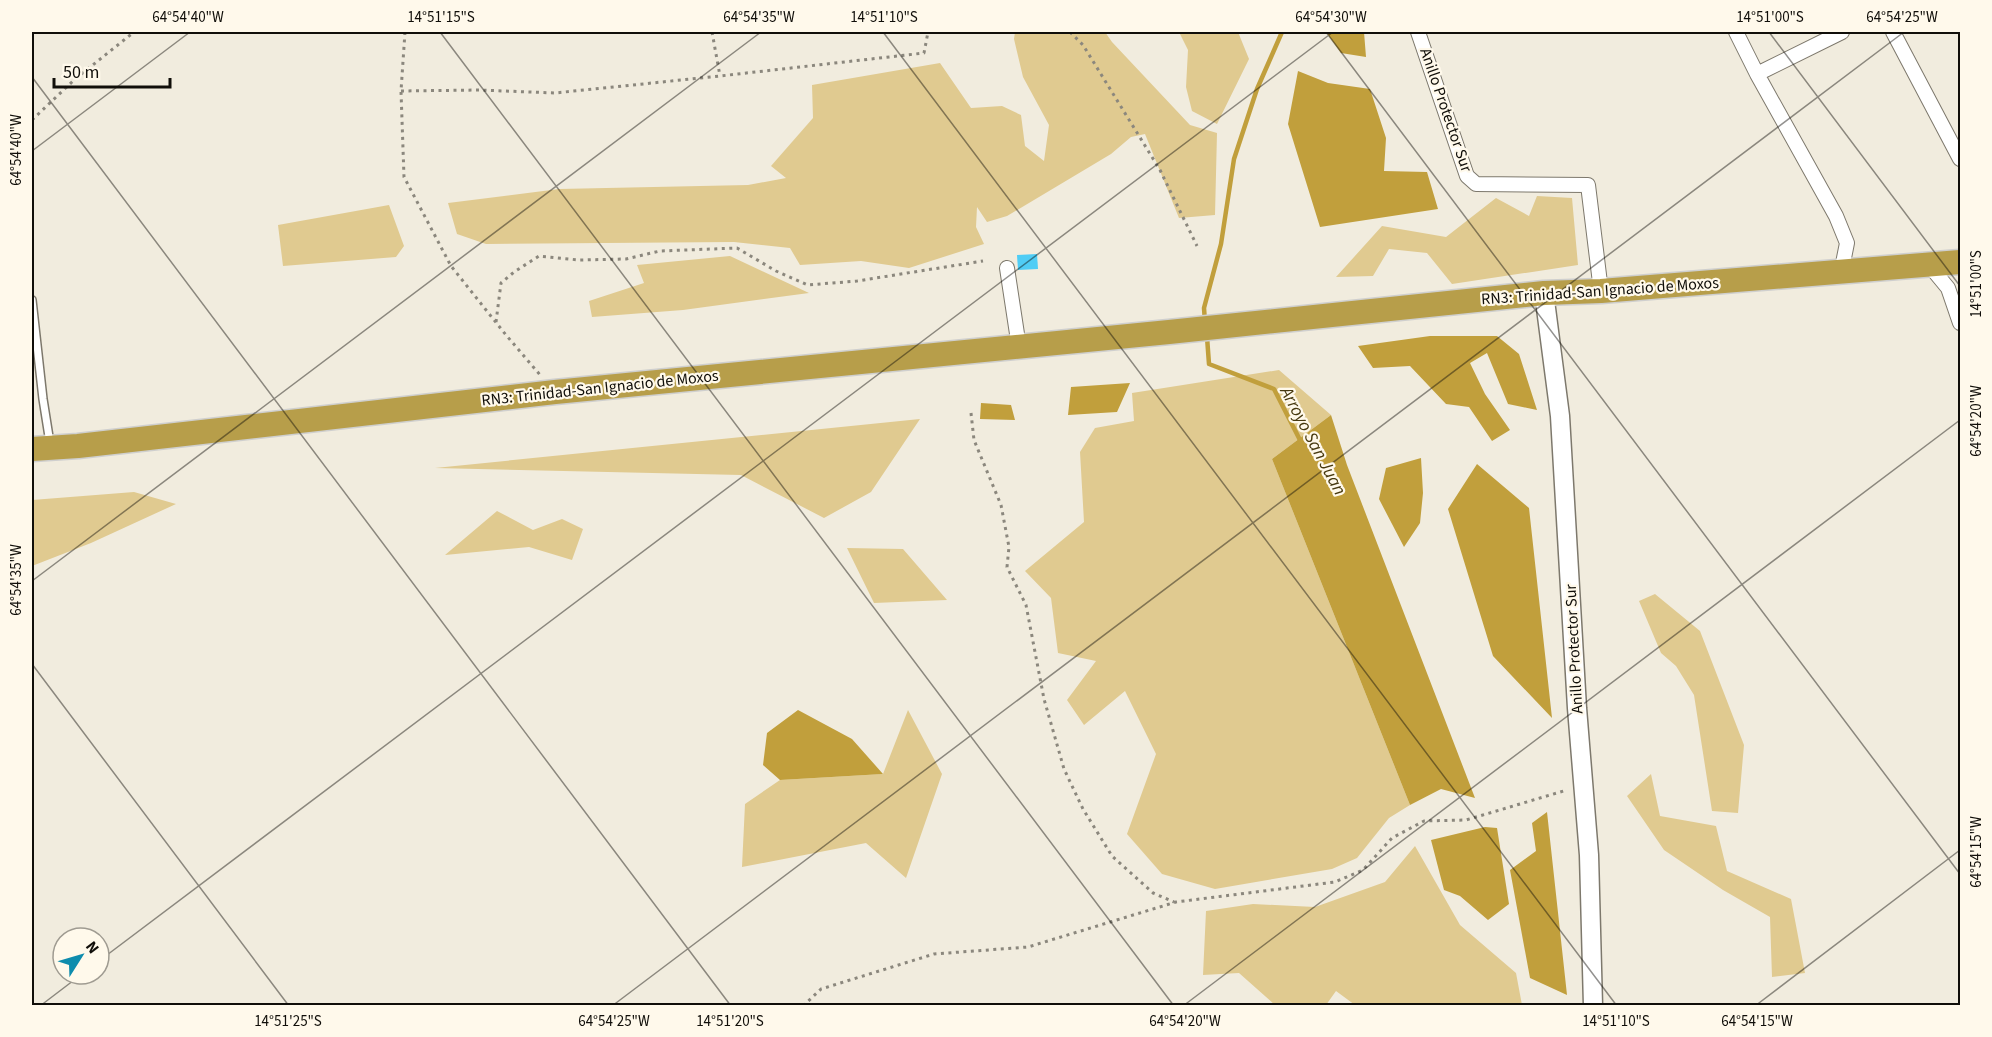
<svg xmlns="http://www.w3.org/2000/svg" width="1992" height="1037" font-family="'Source Sans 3',sans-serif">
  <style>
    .green { fill: #e0ca90 }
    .water { fill: #c19f3c }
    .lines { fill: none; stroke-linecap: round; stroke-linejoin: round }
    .stream { stroke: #c19f3c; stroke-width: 4.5 }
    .building { fill: #50cdf5 }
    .service-casing { stroke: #7d786c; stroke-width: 10 }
    .minor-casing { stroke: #7d786c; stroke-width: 16 }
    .tertiary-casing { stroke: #7d786c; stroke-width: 21 }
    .trunk-casing { stroke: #cfcfce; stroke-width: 27 }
    .path { stroke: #8b877d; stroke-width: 3; stroke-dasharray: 3 4.5; stroke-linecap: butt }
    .service { stroke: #fff; stroke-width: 7 }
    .minor { stroke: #fff; stroke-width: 14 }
    .tertiary { stroke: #fff; stroke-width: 18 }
    .trunk { stroke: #b79e4a; stroke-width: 24 }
    .ticks { fill: none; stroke: #100e09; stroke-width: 1.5; stroke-opacity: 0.45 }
    .labels { text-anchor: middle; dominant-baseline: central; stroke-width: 4.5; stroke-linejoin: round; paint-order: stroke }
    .street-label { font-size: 16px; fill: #100e09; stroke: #fff9eb }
    .water-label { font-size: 18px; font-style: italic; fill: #47390f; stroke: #fff9eb }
    .neatline { fill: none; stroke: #100e09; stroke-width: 2 }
    .ticks-label { font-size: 15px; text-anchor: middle; fill: #100e09 }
  </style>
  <rect width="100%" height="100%" fill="#f1ecde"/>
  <path class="green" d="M1015,32H1105L1112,42L1190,125L1217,133L1215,215L1179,218L1145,134L1131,137L1111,154L1007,216L987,222L977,207L976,227L984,244L909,268L861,261L800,265L790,248L734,242L486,244L457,234L448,203L559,189L748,185L786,178L771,166L813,118L812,85L940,63L971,108L1002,106L1021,115L1025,146L1044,161L1049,125L1023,77L1014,39Z
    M1179,32H1238L1249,59L1217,124L1192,111L1186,87L1188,50Z
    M1537,196L1572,198L1578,265L1452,284L1427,253L1389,249L1373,276L1336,277L1382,226L1446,237L1496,198L1529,216Z
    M389,205L404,246L396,257L283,266L278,225Z
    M730,256L809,293L683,310L592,317L589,301L644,283L637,265Z
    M1279,370L1331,415L1272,459L1410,805L1389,818L1357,858L1332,869L1215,889L1162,874L1127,834L1156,754L1125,691L1084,725L1067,700L1096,661L1058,653L1051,598L1025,571L1084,522L1080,452L1095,428L1134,421L1132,393Z
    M920,419L871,492L824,518L741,475L435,468Z
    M134,492L176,504L91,543L32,566V500Z
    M497,511L533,530L562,519L583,529L572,560L529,547L445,555Z
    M847,548L903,549L947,600L874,603Z
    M1655,594L1700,631L1744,745L1738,813L1712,811L1694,695L1676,666L1661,653L1639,601Z
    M908,710L942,774L906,878L866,843L742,867L745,804L780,780L883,774Z
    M1651,774L1660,816L1716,826L1727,871L1791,899L1805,973L1772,977L1770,917L1723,890L1664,850L1627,796Z
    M1415,846L1460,925L1516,973L1522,1005H1355L1336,991L1326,1005H1275L1239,973L1203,975L1206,911L1253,904L1315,907L1385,882Z"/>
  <path class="water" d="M1326,32H1364L1366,57L1341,53Z
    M1298,71L1328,83L1370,89L1386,138L1384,171L1427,172L1438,209L1320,227L1288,124Z
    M1430,336H1497L1519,354L1537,410L1508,404L1487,353L1470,363L1485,394L1510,430L1492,441L1469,407L1446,404L1410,366L1373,368L1358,346Z
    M1130,383L1117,412L1068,415L1071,387Z
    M981,403L1011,405L1015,420L980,419Z
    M1331,415L1347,465L1475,798L1441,789L1410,805L1272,459Z
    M1421,458L1423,493L1420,523L1404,547L1379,499L1386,468Z
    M1477,464L1529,508L1552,718L1493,656L1448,509Z
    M798,710L852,739L883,774L780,780L763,765L767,733Z
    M1547,812L1567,995L1530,978L1510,870L1536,851L1532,823Z
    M1485,827L1497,828L1509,904L1488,920L1460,896L1444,890L1431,840Z"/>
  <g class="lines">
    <path class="stream" d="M1205,322L1204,308L1221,244L1234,159L1257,89L1282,32
      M1207,337L1209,364L1274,389L1301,442"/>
  </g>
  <path class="building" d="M1037,254L1038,269L1018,270L1017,255Z"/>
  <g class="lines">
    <g class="service-casing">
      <path id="service" d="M32,300L43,399L50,443"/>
    </g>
    <g class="minor-casing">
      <path id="minor" d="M1418,32L1467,176L1476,184L1588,185L1601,291
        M1736,32L1757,74L1836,216L1847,243L1841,273
        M1893,32L1960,159
        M1757,74L1842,32
        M1929,265L1948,288L1960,323
        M1007,268L1019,347"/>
    </g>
    <g class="tertiary-casing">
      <path id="tertiary" d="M1544,293L1560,416L1577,708L1589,855L1593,1006"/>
    </g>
    <g class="trunk-casing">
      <path id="trunk" d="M32,449L78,446L555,392L1169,332L1544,293L1601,291L1960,262"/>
    </g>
    <path class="path" d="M405,32L401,91L404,177L451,266L506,335L541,376
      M712,32L720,76
      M1070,32L1083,45L1160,170L1197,246
      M401,91L479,90L555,93L720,76L924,53L928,32
      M32,120L74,80L134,32
      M496,322L501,283L514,272L539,256L579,260L626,259L660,251L737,248L776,271L808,285L857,281L983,261
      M971,413L974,440L1001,505L1009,547L1007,567L1026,605L1044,699L1064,769L1083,809L1112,856L1153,893L1174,902
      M803,1006L821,989L934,954L1028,947L1176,902L1335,882L1363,870L1392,838L1424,821L1466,820L1567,790"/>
    <use href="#service" class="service"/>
    <use href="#minor" class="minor"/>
    <use href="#tertiary" class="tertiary"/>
    <use href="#trunk" class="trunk"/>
  </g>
  <path class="ticks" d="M440,32L1174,1006M883,32L1617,1006M1326,32L1960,874M1769,32L1960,286M32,77L731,1006M32,151L190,32M32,581L761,32M32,664L289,1006M99,961L1333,32M40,1006L82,974M612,1006L1904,32M1183,1006L1960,420M1755,1006L1960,850"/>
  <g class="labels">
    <g class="street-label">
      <text transform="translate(1446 110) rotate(71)">Anillo Protector Sur</text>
      <text transform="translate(1600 291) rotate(-4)">RN3: Trinidad-San Ignacio de Moxos</text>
      <text transform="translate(600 388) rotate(-6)">RN3: Trinidad-San Ignacio de Moxos</text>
      <text transform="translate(1574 649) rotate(-93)">Anillo Protector Sur</text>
    </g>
    <g class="water-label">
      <text transform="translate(1313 441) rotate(62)">Arroyo San Juan</text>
    </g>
  </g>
  <rect width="1992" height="1037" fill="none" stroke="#fff9eb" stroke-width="66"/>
  <g transform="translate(81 956) rotate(53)"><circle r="28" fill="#fff9eb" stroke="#9f9b91" stroke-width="1.5"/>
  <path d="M0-4.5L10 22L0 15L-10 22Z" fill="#0e8cad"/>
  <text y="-9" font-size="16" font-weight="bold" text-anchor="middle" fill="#100e09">N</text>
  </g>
  <path d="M54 78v9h116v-9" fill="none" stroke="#100e09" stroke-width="3"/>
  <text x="63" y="78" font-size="18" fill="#100e09" stroke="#fff9eb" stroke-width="4.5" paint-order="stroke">50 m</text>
  <rect x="33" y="33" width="1926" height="971" class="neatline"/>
  <g class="ticks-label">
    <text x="188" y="22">64°54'40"W</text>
    <text x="441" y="22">14°51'15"S</text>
    <text x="759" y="22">64°54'35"W</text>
    <text x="884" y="22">14°51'10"S</text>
    <text x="1331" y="22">64°54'30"W</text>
    <text x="1770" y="22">14°51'00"S</text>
    <text x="1902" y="22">64°54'25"W</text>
    <text transform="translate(16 150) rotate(-90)" y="5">64°54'40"W</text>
    <text transform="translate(1976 284) rotate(-90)" y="5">14°51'00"S</text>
    <text transform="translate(1976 421) rotate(-90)" y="5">64°54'20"W</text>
    <text transform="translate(16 580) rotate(-90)" y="5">64°54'35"W</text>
    <text transform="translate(1976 852) rotate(-90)" y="5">64°54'15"W</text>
    <text x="288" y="1026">14°51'25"S</text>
    <text x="614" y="1026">64°54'25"W</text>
    <text x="730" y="1026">14°51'20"S</text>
    <text x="1185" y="1026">64°54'20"W</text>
    <text x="1616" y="1026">14°51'10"S</text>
    <text x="1757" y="1026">64°54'15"W</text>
  </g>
</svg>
